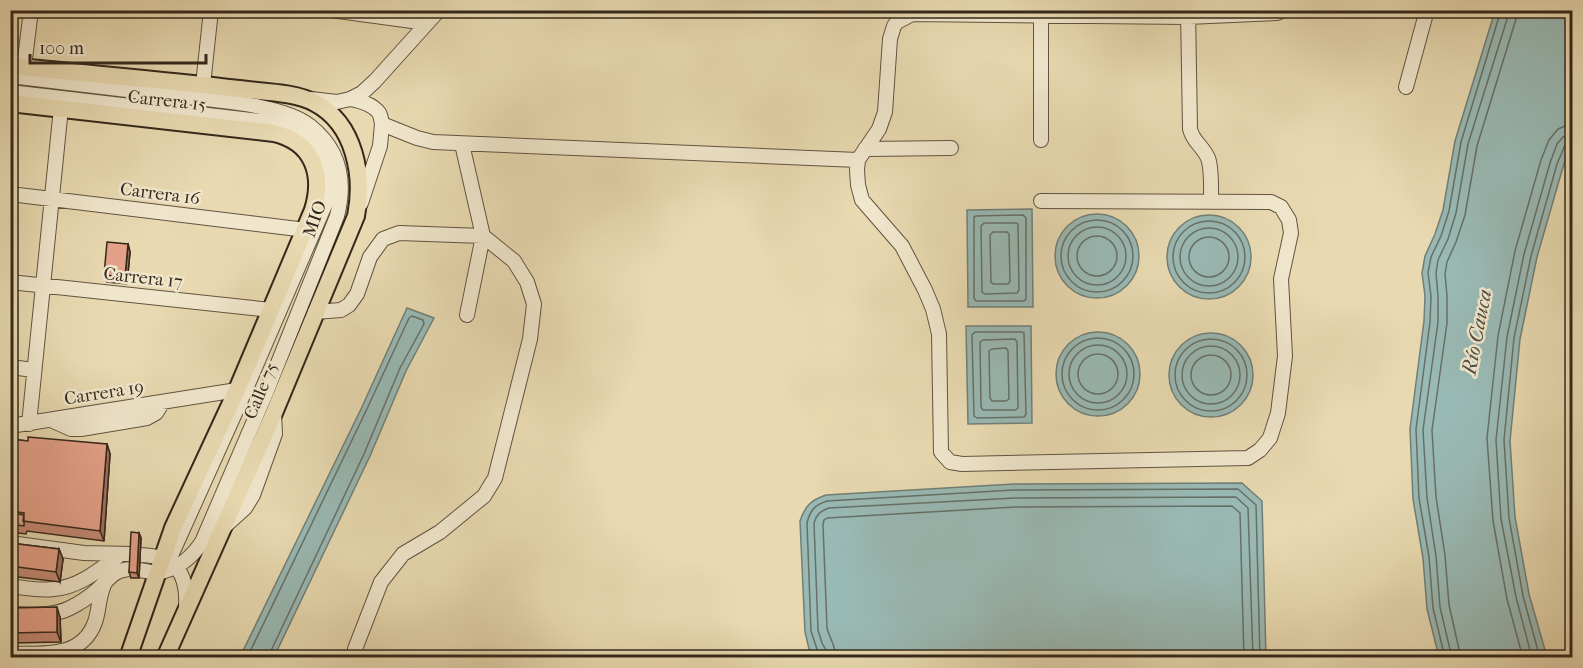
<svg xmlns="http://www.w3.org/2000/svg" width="1583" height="668" font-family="'IM FELL French Canon',serif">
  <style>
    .water { fill: #99b9b4; stroke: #717f77; stroke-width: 1.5 }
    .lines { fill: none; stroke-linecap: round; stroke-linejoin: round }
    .shore { stroke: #667068; stroke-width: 1.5 }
    .minor-casing { stroke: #615441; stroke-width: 16 }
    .major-casing { stroke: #34281c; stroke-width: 20 }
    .minor { stroke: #f0e6cc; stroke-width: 14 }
    .major { stroke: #e8d9b0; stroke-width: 16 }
    .wall { fill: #c58a76; stroke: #34281c; stroke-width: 1.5 }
    .shaded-wall { fill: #a07160; stroke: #34281c; stroke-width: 1.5 }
    .building { fill: #e5a189; stroke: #34281c; stroke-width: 1.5 }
    .labels { text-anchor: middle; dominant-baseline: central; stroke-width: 5; stroke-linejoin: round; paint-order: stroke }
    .street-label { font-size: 18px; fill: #34281c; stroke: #f0e6cc }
    .water-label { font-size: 20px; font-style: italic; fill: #4d4c42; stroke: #f0e6cc }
  </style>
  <rect width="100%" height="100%" fill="#e8d9b0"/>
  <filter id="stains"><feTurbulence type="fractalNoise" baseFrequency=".00333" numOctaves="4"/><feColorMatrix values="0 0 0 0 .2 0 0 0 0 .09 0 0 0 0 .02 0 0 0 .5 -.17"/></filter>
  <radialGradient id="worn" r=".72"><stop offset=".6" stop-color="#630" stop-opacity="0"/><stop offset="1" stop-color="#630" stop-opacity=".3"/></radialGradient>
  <path class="water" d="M1495,11H1572V142L1563,167L1537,257L1520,339L1510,441L1515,517L1529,594L1547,657H1439L1427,609L1423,558L1413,499L1410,429L1424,321L1425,296L1422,273L1425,256L1435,234L1443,210L1455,141Z
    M1032,209L1033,307H968L967,210Z
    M1055 256a42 42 0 1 1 84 0a42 42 0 1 1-84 0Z
    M1167 257a42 42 0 1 1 84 0a42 42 0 1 1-84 0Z
    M407,308L434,318L406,371L370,456L274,657H240L361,409Z
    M966,326H1031L1032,423L968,424Z
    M1056 374a42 42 0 1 1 84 0a42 42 0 1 1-84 0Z
    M1169 375a42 42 0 1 1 84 0a42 42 0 1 1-84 0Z
    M1242,483L1262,501L1266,657L815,658L809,649L805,632L800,521C805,506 811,500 826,495L1014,484Z"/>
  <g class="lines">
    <path class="shore" d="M1023,215L1026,218V299L1024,301H976L974,298V217L976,216Z
      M1061 256a36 36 0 1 1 72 0a36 36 0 1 1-72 0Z
      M1173 257a36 36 0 1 1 72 0a36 36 0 1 1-72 0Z
      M984,223H1016L1018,224L1019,290L1017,293L985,294L982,292L981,226Z
      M1068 256a29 29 0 1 1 58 0a29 29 0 1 1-58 0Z
      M1180 257a29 29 0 1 1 58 0a29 29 0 1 1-58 0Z
      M993,232H1007L1009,234L1010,281L1008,284H993L991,282L990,235Z
      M1077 256a20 20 0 1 1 40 0a20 20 0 1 1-40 0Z
      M1189 257a20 20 0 1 1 40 0a20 20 0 1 1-40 0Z
      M975,332H1022L1024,333L1026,414L1024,417L977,418L974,416L972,335Z
      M1062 374a36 36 0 1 1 72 0a36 36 0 1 1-72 0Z
      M1175 375a36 36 0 1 1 72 0a36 36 0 1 1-72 0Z
      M1015,339L1017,342L1018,408L1015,410H983L981,407L980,342L983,340Z
      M1069 374a29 29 0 1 1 58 0a29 29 0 1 1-58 0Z
      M1182 375a29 29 0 1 1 58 0a29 29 0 1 1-58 0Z
      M1006,348L1008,351L1009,399L1006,401H992L990,398L989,351L992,349Z
      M1078 374a20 20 0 1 1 40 0a20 20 0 1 1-40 0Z
      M1191 375a20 20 0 1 1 40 0a20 20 0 1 1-40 0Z
      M247,658L366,411L409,318L412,316L423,320L424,324L400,368L364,454L270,653L269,658
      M820,658L811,631L807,523C810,510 815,505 827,501L1014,490L1238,489L1256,505L1260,658
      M827,658V652L822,643L818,630L814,523C816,515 820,511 829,508L1015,498L1236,497L1248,508L1253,658
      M836,658C836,647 830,639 827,628L823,525L824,520L827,518L1015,507L1232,506L1240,513L1244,658
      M1445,658L1433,608L1429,557L1419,498L1416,429L1430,322L1431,296L1428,273L1431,257L1441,236L1449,211L1461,142L1501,10
      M1452,658L1440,607L1436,556L1427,498L1423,430L1438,322V296L1436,273L1438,260L1448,239L1456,213L1468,144L1508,16V10
      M1461,658L1449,605L1445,555L1436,497L1432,430L1447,323V296L1445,274L1447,262L1456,242L1465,215L1477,146L1516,19L1517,10
      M1523,658L1507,599L1493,521L1487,438L1498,336L1515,251L1541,160L1549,140L1558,129L1565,126H1572
      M1532,658L1516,597L1501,519L1496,440L1507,337L1524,254L1550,163L1557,144L1563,137L1572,135
      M1540,658L1523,596L1509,518L1504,440L1514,338L1531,256L1557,164L1565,145L1568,143L1572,142"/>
    <g class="minor-casing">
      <path id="minor" d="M331,10L427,23
        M1188,10L1190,129C1193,142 1202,145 1208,158C1212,169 1211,189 1211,202
        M1041,16V140
        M24,67L31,10
        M10,76C63,82 116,89 169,95C206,100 282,103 310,126C340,150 346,181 337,216L266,393L202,542C192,557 177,570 159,572C152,573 145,571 139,570
        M203,85L211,10
        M1406,87L1427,10
        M10,92L269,122C277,125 288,126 296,130C300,132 304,136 308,139C329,155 332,173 328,198L245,391L170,558
        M311,99L337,102L350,99L362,93L375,81L439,10
        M350,99C360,101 373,104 379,113C381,116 381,120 382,124L417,138L433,142L858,160
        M462,144L483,236L467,315
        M865,149L951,148
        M10,194L306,230
        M1041,201L1271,202L1281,207L1289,220L1291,233L1281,279L1285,356L1278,413L1270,438L1260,450L1248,458L962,464L950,462L941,452L939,334L933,309L925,290L902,246L862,200L858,185L857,170L858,160L879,129L885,112L890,39L894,26L897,22L912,14L1188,17L1277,13L1283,10
        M361,203L380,146L382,124
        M10,282L271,310
        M315,312L341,310L349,305L357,294L370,257L383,239L399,233L483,236L514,261L527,282L534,304L530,339L495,478L484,496L440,532L403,554L381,582L355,649
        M10,367L34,370
        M51,420L71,429H81L147,418L156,413L163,402
        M29,424L61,108
        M10,426L237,390
        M225,526L245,508L253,495L275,434L274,413
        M10,543L84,553L132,554
        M140,555C175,556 188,572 186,607
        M10,586C25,588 39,591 54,589C80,587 100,569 121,554
        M10,614C30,614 52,617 70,608C80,603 89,597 97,590C110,579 112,570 131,569
        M10,654C43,653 82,659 95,622C100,608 98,594 106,581"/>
    </g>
    <g class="major-casing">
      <path id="major" d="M10,66C87,74 163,80 239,89C262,92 295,92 315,103C355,124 364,176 356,216L274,413L165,658
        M10,103L274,133C313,142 324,174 313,210L237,390L173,528L128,658"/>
    </g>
    <use href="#minor" class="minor"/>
    <use href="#major" class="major"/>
  </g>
  <path class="wall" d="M128,244L130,252L127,284L107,282L104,275Z
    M10,439L28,441L107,444L110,454L104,541L27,531L26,534L10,532Z
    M139,533L141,538L139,578H131L129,572Z
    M10,543L59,549L63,559L60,582L10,576Z
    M10,608L60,617L61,642L10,643Z"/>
  <path class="shaded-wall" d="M128,244L130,252L127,284L125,277Z
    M107,444L110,454L104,541L100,531Z
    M139,533L141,538L139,578L137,573Z
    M59,549L63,559L60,582L56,572Z
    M57,607L60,617L61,642L57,632Z"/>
  <path class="building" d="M107,242L128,244L125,277L104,275Z
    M28,437L107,444L100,531L23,521L24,513L10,511V439L28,441Z
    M10,513L24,515V526L10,524Z
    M131,532L139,533L137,573L129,572Z
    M10,543L59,549L56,572L10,566Z
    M57,607V632L10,633V608Z"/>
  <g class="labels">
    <g class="street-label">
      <text transform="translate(167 101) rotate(6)">Carrera 15</text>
      <text transform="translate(160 194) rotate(7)">Carrera 16</text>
      <text transform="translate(315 219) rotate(-71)">MIO</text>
      <text transform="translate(143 278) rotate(6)">Carrera 17</text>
      <text transform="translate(261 391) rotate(-67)">Calle 75</text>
      <text transform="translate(104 393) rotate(-9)">Carrera 19</text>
    </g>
    <g class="water-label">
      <text transform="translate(1477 332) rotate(-79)">Río Cauca</text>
    </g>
  </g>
  <rect width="1583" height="668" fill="none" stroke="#e8d9b0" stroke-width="36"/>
  <rect x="12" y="12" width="1559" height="644" fill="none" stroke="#34281c" stroke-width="3"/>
  <rect x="18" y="18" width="1547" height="632" fill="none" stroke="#34281c" stroke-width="1.5"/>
  <path d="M30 54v9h176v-9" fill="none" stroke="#34281c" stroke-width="3"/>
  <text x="39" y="54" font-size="18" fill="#34281c" stroke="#f0e6cc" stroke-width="4.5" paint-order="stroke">100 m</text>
  <rect width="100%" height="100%" filter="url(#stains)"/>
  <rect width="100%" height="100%" fill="url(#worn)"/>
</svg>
